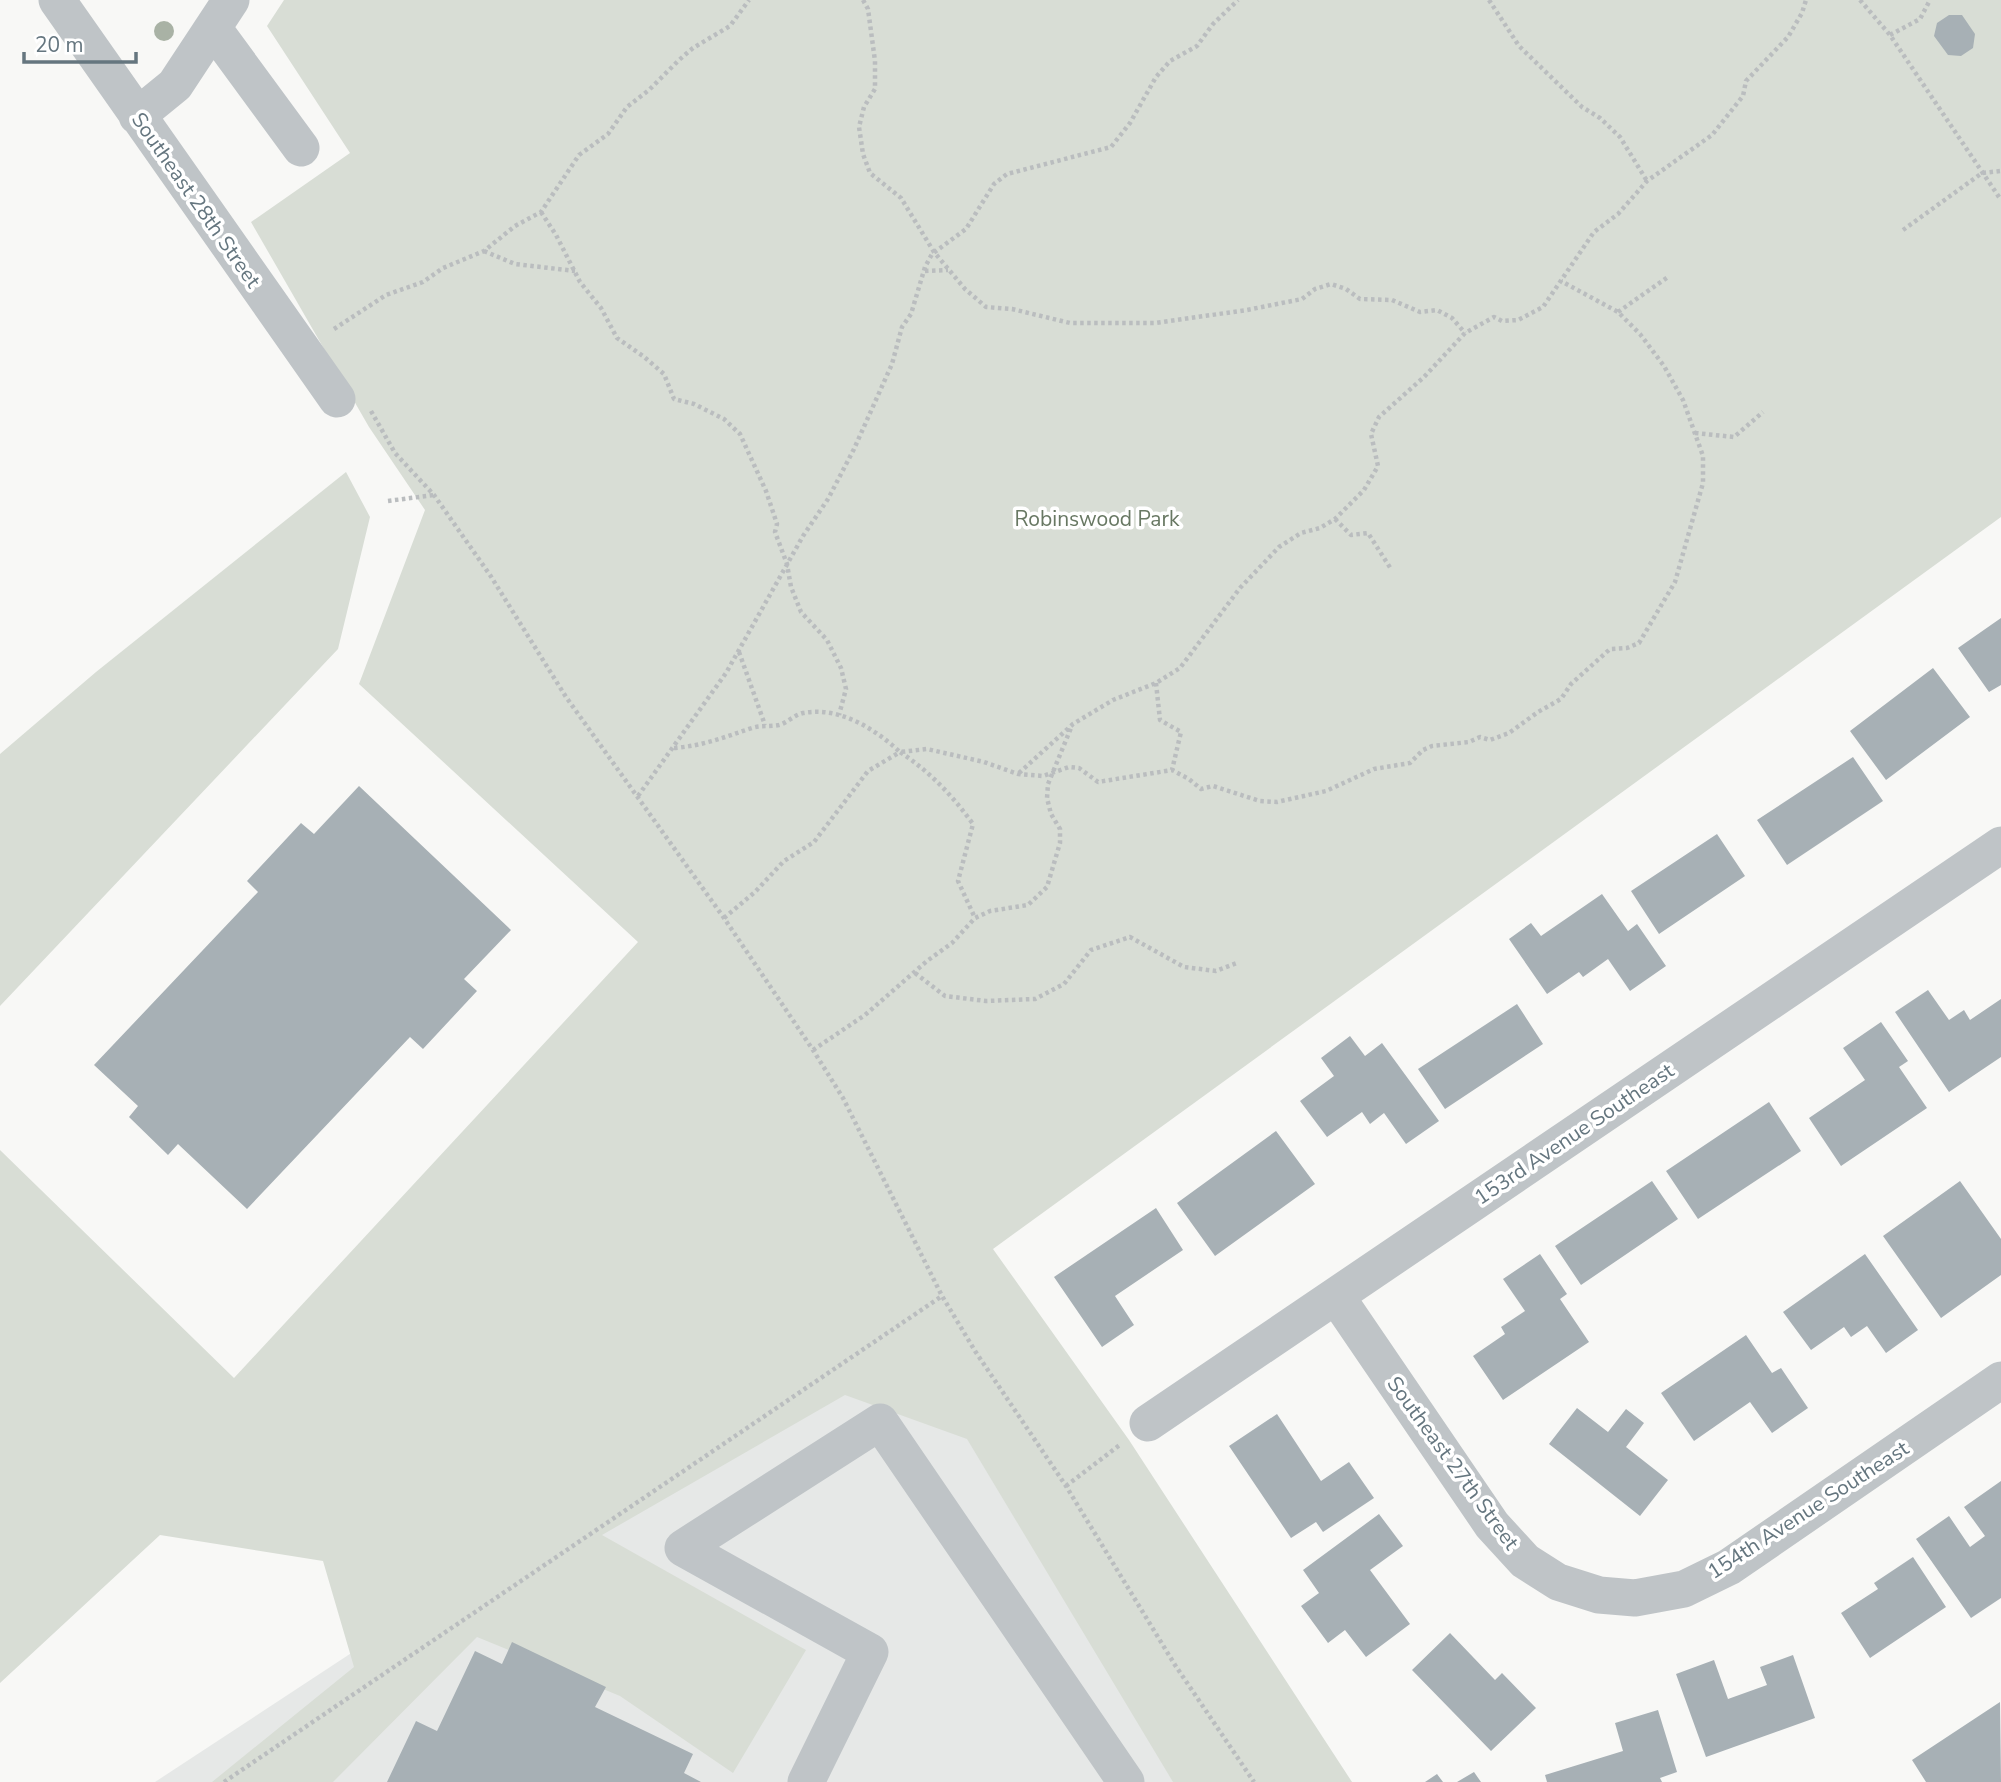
<svg xmlns="http://www.w3.org/2000/svg" width="2001" height="1782" font-family="'Nunito Sans',sans-serif">
  <style>
    .built { fill: #e6e8e7 }
    .green { fill: #d8ddd5 }
    .building { fill: #a7b0b5 }
    .lines { fill: none; stroke-linecap: round; stroke-linejoin: round }
    .path { stroke: #babdbf; stroke-width: 4.5; stroke-dasharray: 3.5 3.5; stroke-linecap: butt }
    .minor { stroke: #bfc4c7; stroke-width: 37 }
    .tree { fill: #a9b2a5 }
    .labels { text-anchor: middle; dominant-baseline: central; stroke-width: 7; stroke-linejoin: round; paint-order: stroke }
    .street-label { font-size: 21px; fill: #65767f; stroke: #fff }
    .park-label { font-size: 21px; fill: #687863; stroke: #fff }
  </style>
  <rect width="100%" height="100%" fill="#f8f8f6"/>
  <path class="built" d="M965,1250L1334,1782H155Z"/>
  <path class="green" d="M284,0H2001V517L993,1249L1129,1440L1352,1782H1173L967,1439L845,1395L602,1535L806,1650L733,1773L620,1696L477,1637L333,1782H212L354,1667L323,1561L160,1535L0,1683V1150L234,1378L638,942L359,684L425,510L369,427L251,222L350,153L267,26Z
    M346,472L370,517L338,649L0,1006V754L96,672Z"/>
  <path class="building" d="M1949,15H1962L1975,34L1973,48L1961,56L1948,55L1934,36L1937,23Z
    M2001,618V685L1989,692L1958,648Z
    M1933,668L1970,717L1886,780L1850,731Z
    M1853,757L1883,801L1787,865L1757,820Z
    M359,786L511,930L464,979L477,991L423,1049L410,1037L247,1209L178,1144L168,1155L129,1117L138,1106L94,1065L258,892L247,881L301,823L314,834Z
    M1717,834L1745,876L1659,934L1631,891Z
    M1602,894L1628,931L1637,924L1666,966L1630,991L1608,959L1583,977L1579,972L1547,994L1509,939L1531,923L1541,936Z
    M1928,990L1949,1020L1964,1010L1970,1020L2001,999V1057L1949,1092L1895,1012Z
    M1517,1004L1543,1044L1445,1109L1418,1069Z
    M1881,1022L1908,1061L1899,1067L1927,1108L1841,1166L1809,1118L1865,1080L1843,1048Z
    M1350,1036L1365,1056L1382,1043L1439,1121L1406,1144L1384,1113L1370,1124L1362,1112L1327,1137L1300,1101L1334,1076L1321,1058Z
    M1769,1102L1801,1151L1698,1219L1666,1171Z
    M1276,1131L1315,1184L1215,1256L1177,1203Z
    M1652,1181L1678,1219L1581,1285L1555,1246Z
    M1960,1181L2001,1239V1275L1941,1318L1883,1236Z
    M1156,1208L1183,1250L1115,1296L1134,1325L1102,1347L1054,1277Z
    M1540,1254L1567,1294L1560,1299L1589,1342L1503,1400L1473,1356L1505,1334L1501,1327L1525,1311L1503,1279Z
    M1865,1254L1918,1330L1886,1353L1867,1326L1851,1337L1844,1327L1811,1350L1783,1312Z
    M1746,1335L1772,1373L1781,1368L1808,1408L1772,1433L1750,1402L1694,1441L1661,1393Z
    M1577,1408L1608,1432L1626,1409L1644,1423L1626,1447L1668,1480L1640,1516L1549,1444Z
    M1277,1414L1321,1481L1349,1462L1374,1498L1323,1532L1316,1522L1291,1538L1229,1446Z
    M2001,1481V1598L1971,1618L1916,1539L1949,1516L1970,1547L1985,1536L1964,1507Z
    M1379,1514L1403,1546L1370,1570L1410,1624L1366,1657L1345,1630L1328,1643L1301,1606L1319,1593L1303,1570Z
    M1913,1557L1946,1607L1870,1658L1841,1613L1878,1589L1874,1583Z
    M1450,1633L1495,1680L1502,1673L1536,1708L1491,1751L1412,1670Z
    M512,1642L606,1687L595,1707L693,1754L684,1773L701,1782H387L416,1721L437,1731L475,1651L502,1664Z
    M1793,1655L1815,1718L1706,1757L1676,1674L1714,1660L1728,1699L1767,1685L1760,1667Z
    M2000,1702L2001,1782H1926L1912,1760Z
    M1658,1710L1677,1772L1660,1778L1662,1782H1547L1545,1775L1623,1751L1615,1723Z
    M1474,1772L1481,1782H1457Z
    M1437,1774L1443,1782H1425Z"/>
  <g class="lines">
    <path class="path" d="M863,0L868,9L875,61V89L864,107L859,127L863,154L870,173L901,198L934,252L965,289L986,307L1012,309L1070,323H1155L1247,310L1302,299L1315,289L1331,284L1346,289L1360,299L1392,300L1420,312L1437,310L1452,318L1465,333
      M1489,0L1519,46L1582,107L1600,118L1620,137L1647,181
      M1860,0L1890,35L2001,200
      M1890,35L1920,19L1930,0
      M541,212L556,235L580,282L601,308L617,338L643,356L664,374L674,399L694,404L724,419L740,434L766,491L777,524L775,532L787,564L791,587L801,612L827,640L841,668L846,689L839,715
      M1903,230L1982,173L2001,171
      M484,251L515,264L575,271
      M925,271L948,270
      M1618,312L1668,277
      M334,329L386,295L423,282L443,268L484,251L515,226L541,212L579,155L608,134L627,107L649,90L679,60L693,48L730,26L749,0
      M371,411L395,453L434,495L490,575L566,697L724,918L813,1050L843,1098L942,1296L975,1351L1066,1486L1175,1665L1254,1782
      M1695,433L1734,437L1763,412
      M388,501L434,495
      M1335,519L1351,535L1368,533L1391,569
      M739,652L765,725
      M1156,683L1160,720L1181,732L1172,770
      M674,748C702,746 725,737 752,728C761,725 770,727 779,725C787,723 794,715 803,713C839,706 875,729 900,752L927,749L984,762L1018,774L1043,776L1069,767L1079,768L1098,782L1172,770L1189,779L1201,789L1213,786L1260,801L1277,802L1326,791L1374,769L1410,763L1423,750L1432,746L1469,742L1480,737L1490,740L1509,733L1538,712L1561,699L1571,684L1610,649L1627,648L1639,643L1675,582L1703,483V456L1683,400L1664,366L1640,334L1618,312L1561,281
      M1019,773L1073,724L1113,700L1156,683L1180,668L1240,588L1279,547L1301,533L1320,528L1335,519L1364,490L1378,466L1371,434L1379,417L1424,377L1465,333L1494,317L1502,321L1518,320L1543,307L1594,232L1618,214L1647,181L1712,135L1743,96L1746,81L1788,37L1802,13L1806,0
      M638,796L726,673L803,536L828,499L854,449L892,364L902,327L911,314L925,267L932,254L966,229L994,184L1007,174L1111,147L1130,123L1156,77L1170,61L1197,46L1213,24L1238,0
      M724,918L755,892L784,861L814,842L868,771L900,752C930,772 952,795 973,824L958,881L975,918
      M915,973L945,996L986,1001L1035,999L1064,984L1091,950L1130,937L1184,967L1216,971L1237,963
      M813,1050L865,1015L927,961L952,943L975,918L990,911L1028,905L1047,887L1060,843V829L1051,814L1047,798L1048,784L1071,728
      M1066,1486L1121,1444
      M224,1782L942,1296"/>
    <path class="minor" d="M57,0L337,399
      M213,28L301,148
      M137,116L175,85L231,0
      M1336,1296L1492,1525L1525,1561L1558,1582L1599,1595L1635,1598L1684,1589L1729,1567L2001,1380
      M1148,1423L2001,845
      M806,1782L870,1652L683,1548L880,1422L1126,1782"/>
  </g>
  <circle class="tree" cx="164" cy="31" r="10"/>
  <g class="labels">
    <g class="street-label">
      <text transform="translate(196 200) rotate(55)">Southeast 28th Street</text>
      <text transform="translate(1574 1134) rotate(-34)">153rd Avenue Southeast</text>
      <text transform="translate(1453 1463) rotate(54)">Southeast 27th Street</text>
      <text transform="translate(1808 1510) rotate(-33)">154th Avenue Southeast</text>
    </g>
    <g class="park-label">
      <text x="1097" y="519">Robinswood Park</text>
    </g>
  </g>
  <path d="M24 52v10h112v-10" fill="none" stroke="#65767f" stroke-width="3.5"/>
  <text x="35" y="52" font-size="21" fill="#65767f" stroke="#ffffff" stroke-width="5" paint-order="stroke">20 m</text>
</svg>
